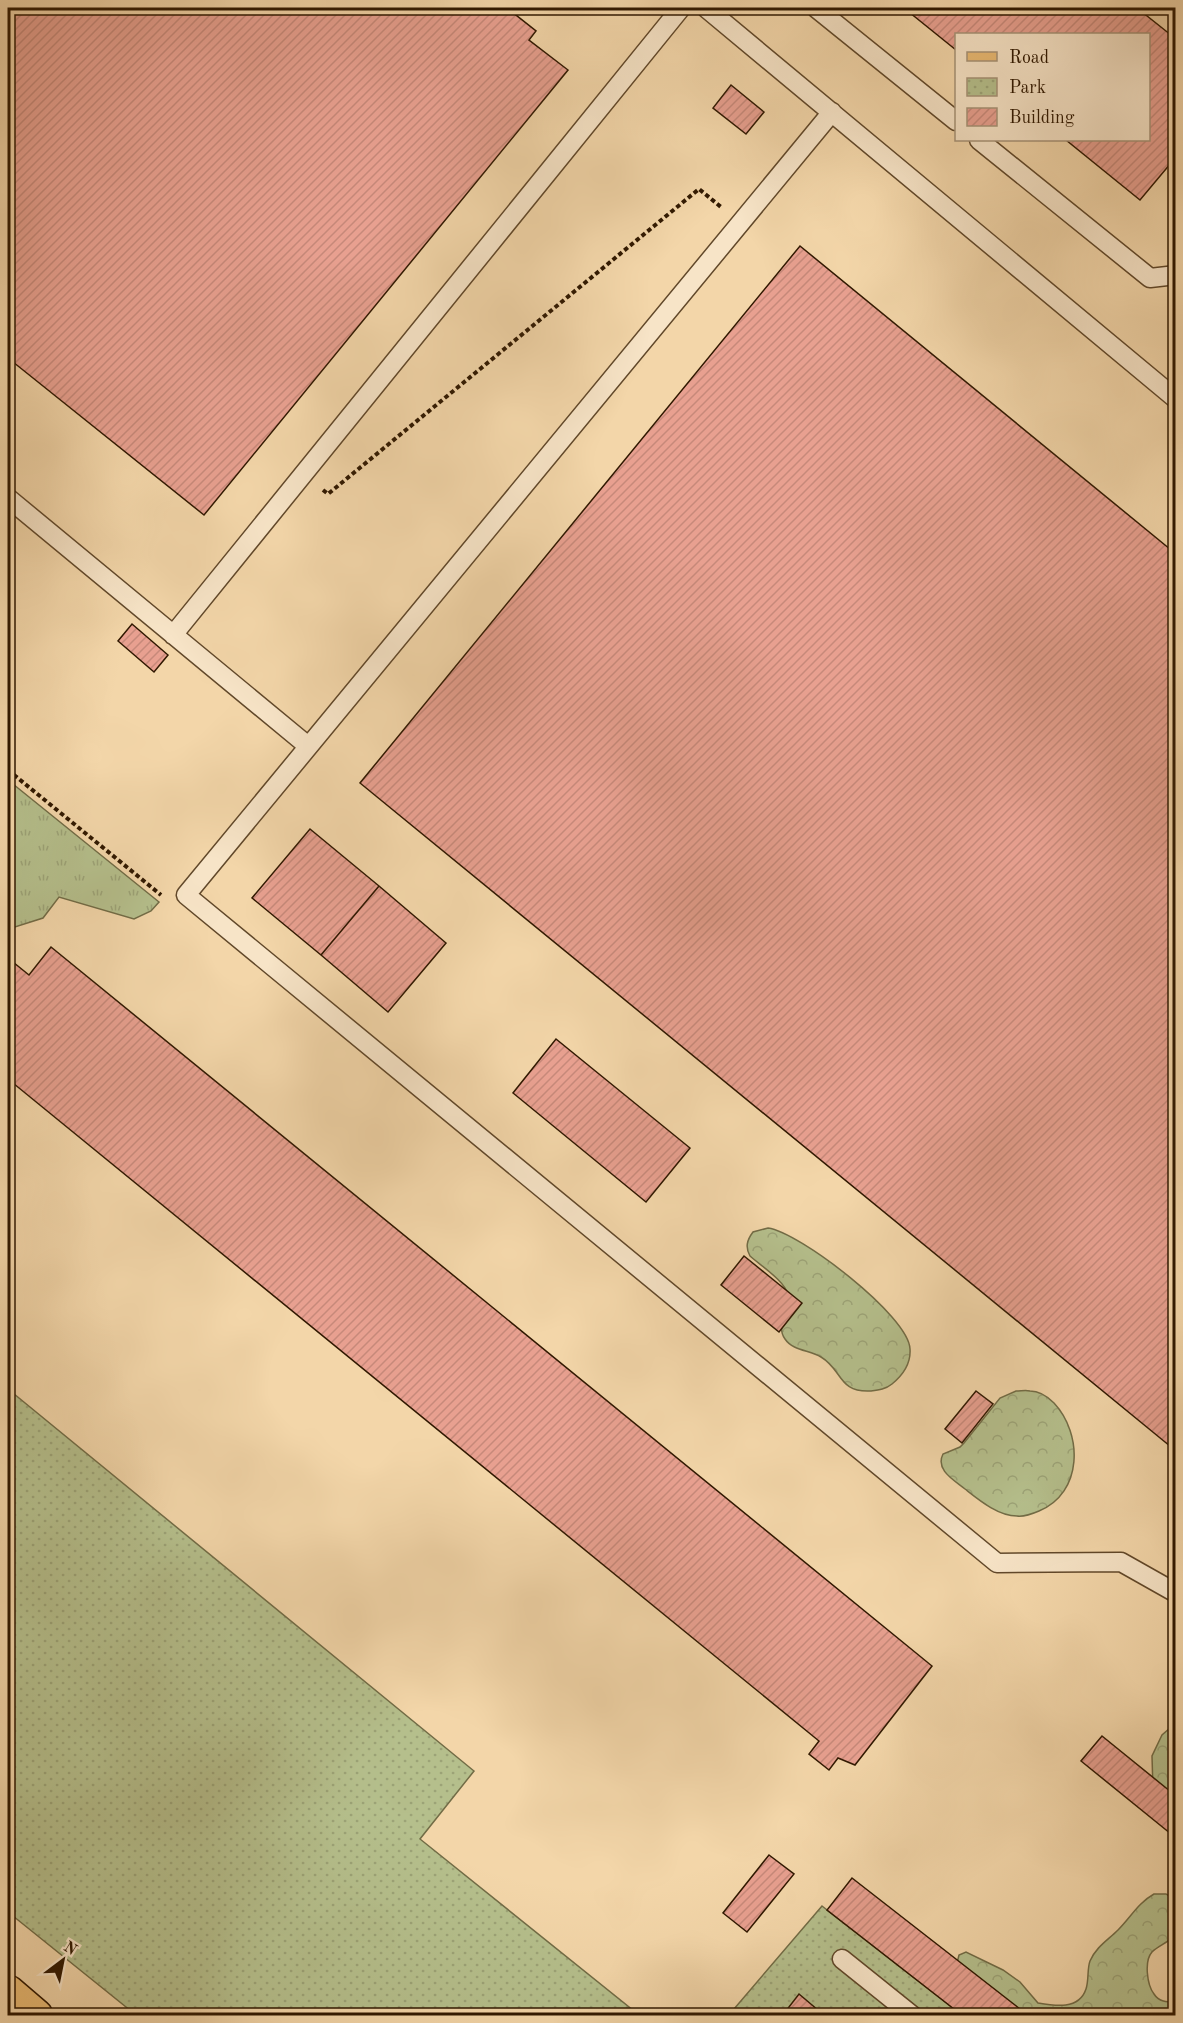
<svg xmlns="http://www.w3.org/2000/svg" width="1183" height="2023" font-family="'Old Standard TT',serif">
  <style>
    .grass { fill: url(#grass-tufts); stroke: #726c46; stroke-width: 1.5 }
    .forest { fill: url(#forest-crowns); stroke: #726c46; stroke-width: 1.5 }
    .park { fill: url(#park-dots); stroke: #726c46; stroke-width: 1.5 }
    .building { fill: url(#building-hatch); stroke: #301800; stroke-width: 1.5 }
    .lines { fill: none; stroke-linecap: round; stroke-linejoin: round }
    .lane-casing { stroke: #61482a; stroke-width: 21 }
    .primary-casing { stroke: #301800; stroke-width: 36 }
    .path { stroke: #301800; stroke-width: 4; stroke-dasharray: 4.5 3; stroke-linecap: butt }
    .lane { stroke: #f7e4c7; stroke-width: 18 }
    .primary { stroke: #eabb74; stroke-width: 33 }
  </style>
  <defs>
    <pattern id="grass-tufts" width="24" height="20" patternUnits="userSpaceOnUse" patternTransform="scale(1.5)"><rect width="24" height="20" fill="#b5bf8c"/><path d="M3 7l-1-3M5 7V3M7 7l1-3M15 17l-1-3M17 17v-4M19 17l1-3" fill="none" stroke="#9ca377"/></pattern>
    <pattern id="forest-crowns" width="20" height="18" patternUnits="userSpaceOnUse" patternTransform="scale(1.5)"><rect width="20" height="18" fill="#b5bf8c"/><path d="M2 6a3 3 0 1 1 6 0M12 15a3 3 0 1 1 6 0" fill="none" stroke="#9ca377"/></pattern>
    <pattern id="park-dots" width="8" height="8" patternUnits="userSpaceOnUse" patternTransform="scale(1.5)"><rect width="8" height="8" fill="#b5bf8c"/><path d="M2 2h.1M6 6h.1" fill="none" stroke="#9ca377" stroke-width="1.8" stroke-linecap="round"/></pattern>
    <pattern id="building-hatch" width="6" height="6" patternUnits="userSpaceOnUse" patternTransform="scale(1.5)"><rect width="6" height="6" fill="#e8a090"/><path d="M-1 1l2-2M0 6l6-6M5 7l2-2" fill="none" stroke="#c7897a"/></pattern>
  </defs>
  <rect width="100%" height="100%" fill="#f3d6a9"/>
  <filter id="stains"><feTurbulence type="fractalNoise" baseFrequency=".00333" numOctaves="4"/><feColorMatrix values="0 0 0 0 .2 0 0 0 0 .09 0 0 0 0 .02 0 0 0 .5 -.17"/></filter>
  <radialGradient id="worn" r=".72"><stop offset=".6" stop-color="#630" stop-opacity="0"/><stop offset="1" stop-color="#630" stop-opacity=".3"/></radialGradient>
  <path class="grass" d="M8,780L159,902L151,911L134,919L59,897L43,918L15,927L8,920Z"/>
  <path class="forest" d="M768,1228C799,1232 909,1316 910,1349C911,1363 903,1375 892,1384C886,1389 879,1390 871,1391C838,1393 843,1370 821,1357C810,1350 793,1351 785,1339C775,1326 790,1309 788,1295C786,1282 760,1265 750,1256C745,1247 747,1240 753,1232Z
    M1016,1391C1021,1391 1026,1390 1030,1391C1039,1391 1048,1397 1054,1403C1083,1434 1083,1493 1039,1511C1032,1514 1024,1517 1017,1516C998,1516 979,1500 965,1489C954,1480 935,1470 943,1454L960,1447L964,1443L1000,1398Z
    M1170,1728H1175V1820L1153,1790L1152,1756L1162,1735Z
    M1154,1894H1166L1175,1900V1934C1169,1943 1159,1945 1152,1952C1144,1961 1147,1985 1154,1994C1159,2002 1167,2002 1175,2002V2015H1015L957,1963L959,1955L966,1952L1003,1970L1020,1982L1038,2003C1055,2006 1079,2010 1086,1989C1089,1980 1087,1969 1090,1961C1096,1947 1108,1940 1118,1930C1131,1917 1138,1903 1154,1894Z"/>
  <path class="park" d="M8,1389L474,1771L420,1839L639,2015H136L8,1912Z
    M822,1906L962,2015L728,2016Z"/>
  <path class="building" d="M8,8H507L536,31L529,40L568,70L204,515L8,358Z
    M904,8H1137L1176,39V157L1140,200L1066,140H1148V34H956V50Z
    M731,85L764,112L746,134L713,108Z
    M800,246L1176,554V1451L360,783Z
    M132,624L168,655L154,672L118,641Z
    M310,829L379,886L321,955L252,898Z
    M379,886L446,943L388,1012L321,955Z
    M51,947L932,1666L855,1765L838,1758L829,1770L809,1754L819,1741L8,1079V958L29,975Z
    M556,1039L690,1148L646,1202L513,1093Z
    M744,1256L802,1303L779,1332L721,1285Z
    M976,1391L993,1404L962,1443L945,1429Z
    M1102,1736L1176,1796V1838L1081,1761Z
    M769,1855L794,1874L747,1932L723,1913Z
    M852,1878L1029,2016H963L827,1910Z
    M799,1994L825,2016H782Z"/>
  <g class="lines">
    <g class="lane-casing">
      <path id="lane" d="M706,8L1176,399
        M816,8L956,121
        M832,112L186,895L997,1563L1121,1562L1176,1593
        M979,140L1150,278L1176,275
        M8,498L308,746
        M173,635L681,8
        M842,1959L913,2016"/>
    </g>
    <g class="primary-casing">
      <path id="primary" d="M8,1992L36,2016"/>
    </g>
    <path class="path" d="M323,490L328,494L699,189L721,207
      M8,770L161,895"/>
    <use href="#lane" class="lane"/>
    <use href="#primary" class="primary"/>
  </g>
  <rect width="1183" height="2023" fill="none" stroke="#f3d6a9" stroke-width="30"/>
  <rect x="9" y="9" width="1165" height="2005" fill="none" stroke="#301800" stroke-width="3"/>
  <rect x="15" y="15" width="1153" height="1993" fill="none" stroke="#301800" stroke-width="1.5"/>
  <rect x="955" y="33" width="195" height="108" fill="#f7e4c7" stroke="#a79277" stroke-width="1.5"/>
  <rect x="967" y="52" width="30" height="9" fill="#eabb74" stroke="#a79277" stroke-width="1.5"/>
  <text x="1009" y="63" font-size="18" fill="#301800">Road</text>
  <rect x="967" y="78" width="30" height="18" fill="url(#park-dots)" stroke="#a79277" stroke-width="1.5"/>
  <text x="1009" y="93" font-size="18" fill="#301800">Park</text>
  <rect x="967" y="108" width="30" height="18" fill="url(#building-hatch)" stroke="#a79277" stroke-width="1.5"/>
  <text x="1009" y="123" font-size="18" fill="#301800">Building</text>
  <g transform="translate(63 1960) rotate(32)" stroke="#f7e4c7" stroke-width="4.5" paint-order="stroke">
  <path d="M0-4.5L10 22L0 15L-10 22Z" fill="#301800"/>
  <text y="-9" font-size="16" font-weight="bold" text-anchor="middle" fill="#301800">N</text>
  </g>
  <rect width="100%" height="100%" filter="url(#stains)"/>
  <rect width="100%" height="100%" fill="url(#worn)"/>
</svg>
